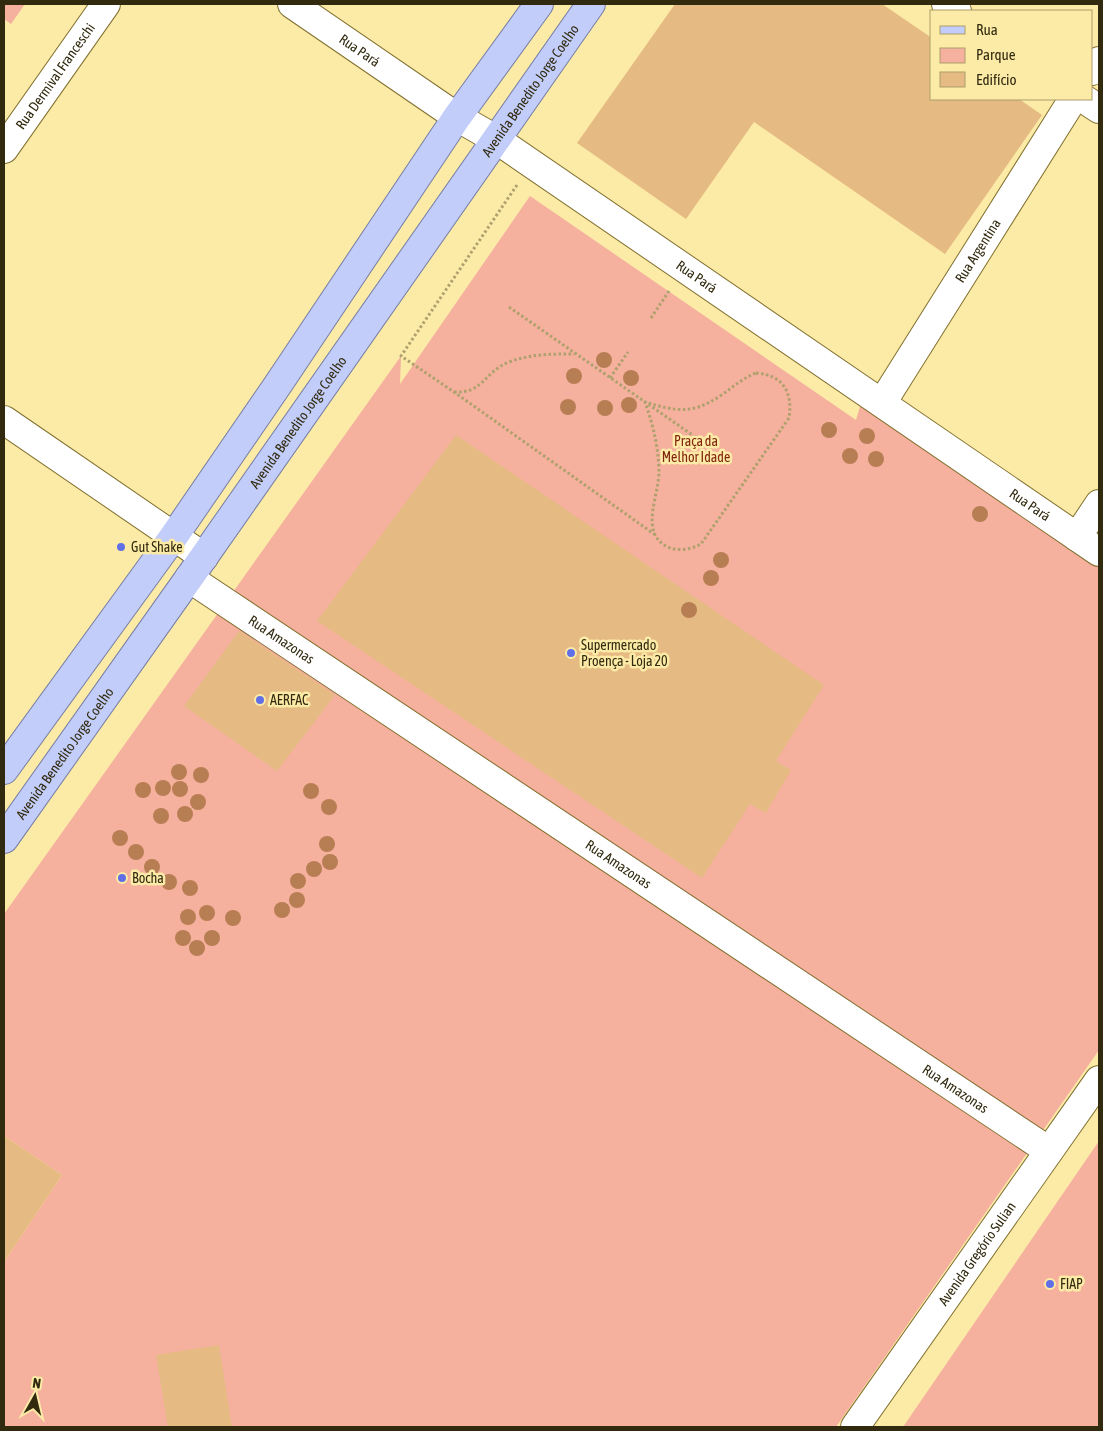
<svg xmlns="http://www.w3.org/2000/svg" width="1103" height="1431" font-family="'Asap Condensed',sans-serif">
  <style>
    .green { fill: #f5b09e }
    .building { fill: #e5bb83 }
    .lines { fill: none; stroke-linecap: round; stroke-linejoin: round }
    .minor-casing { stroke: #81702f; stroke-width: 30 }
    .major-casing { stroke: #767ea4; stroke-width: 30 }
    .path { stroke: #aea16d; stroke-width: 3; stroke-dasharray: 2.5 2.5; stroke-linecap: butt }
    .minor { stroke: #fff; stroke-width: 28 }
    .major { stroke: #c3cdf9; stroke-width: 28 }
    .tree { fill: #b87e53 }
    .poi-dot { fill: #616fe7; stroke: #fceaa7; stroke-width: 2 }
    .labels { text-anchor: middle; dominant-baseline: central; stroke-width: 5; stroke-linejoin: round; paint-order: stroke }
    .street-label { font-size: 14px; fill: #312a0f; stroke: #fceaa7 }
    .park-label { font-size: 14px; fill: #81250e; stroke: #fceaa7 }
    .poi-label { font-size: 14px; fill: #312a0f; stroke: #fceaa7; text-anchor: start }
  </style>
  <rect width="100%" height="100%" fill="#fceaa7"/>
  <path class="green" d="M4,4H25L11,24L4,19Z
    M530,196L856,420L861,403L1099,565V1050L836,1427H4V1262L62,1175L4,1136V914L401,356L400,384Z
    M1099,1141V1427H903Z"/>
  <path class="building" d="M675,4H882L932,38V99H1019L1042,115L945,254L754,122L686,219L577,143Z
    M456,435L824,685L776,761L791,770L766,813L750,804L702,878L317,621Z
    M239,631L335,695L277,771L184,706Z
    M4,1136L62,1175L4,1262Z
    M219,1345L232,1427H168L156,1355Z"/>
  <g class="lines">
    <g class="minor-casing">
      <g id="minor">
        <path id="s1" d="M292,4L457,117L497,140L1099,552"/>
        <path d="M946,4L957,11"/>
        <path d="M1092,71L1099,61"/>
        <path d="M1084,99L1099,109"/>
        <path id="s2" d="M4,149L106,4"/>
        <path id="s3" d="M882,403L1073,99"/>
        <path d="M4,420L204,557"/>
        <path d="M1077,537L1099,504"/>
        <path id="s4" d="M189,578L1049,1151"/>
        <path id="s5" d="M855,1427L1099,1080"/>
      </g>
    </g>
    <g class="major-casing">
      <g id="major">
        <path d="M4,770L174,536L279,383L457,117L539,4"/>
        <path id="s6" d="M4,839L189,578L591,4"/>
      </g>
    </g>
    <path class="path" d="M517,185L401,356L454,392L654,534
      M509,307L711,448
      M651,318L669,291
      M756,373C783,375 793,392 789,418L701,544C692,549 678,552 668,547C638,533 660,494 659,470C658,445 653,425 645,402C675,411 692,415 720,396C732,388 741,379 756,373Z
      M610,378L628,352
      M454,392C483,394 485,371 509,362C530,354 552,354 574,354"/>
    <use href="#minor" class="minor"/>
    <use href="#major" class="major"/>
  </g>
  <g class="tree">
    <circle cx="604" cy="360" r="8"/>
    <circle cx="574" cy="376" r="8"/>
    <circle cx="631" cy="378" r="8"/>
    <circle cx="629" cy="405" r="8"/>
    <circle cx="568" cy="407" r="8"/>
    <circle cx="605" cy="408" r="8"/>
    <circle cx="829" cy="430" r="8"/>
    <circle cx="867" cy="436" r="8"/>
    <circle cx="850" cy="456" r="8"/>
    <circle cx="876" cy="459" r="8"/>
    <circle cx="980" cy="514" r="8"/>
    <circle cx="721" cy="560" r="8"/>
    <circle cx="711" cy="578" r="8"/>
    <circle cx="689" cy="610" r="8"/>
    <circle cx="179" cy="772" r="8"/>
    <circle cx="201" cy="775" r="8"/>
    <circle cx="163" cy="788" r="8"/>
    <circle cx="180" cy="789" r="8"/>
    <circle cx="143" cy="790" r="8"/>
    <circle cx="311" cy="791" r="8"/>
    <circle cx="198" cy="802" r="8"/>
    <circle cx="329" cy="807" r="8"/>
    <circle cx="185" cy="814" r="8"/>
    <circle cx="161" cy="816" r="8"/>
    <circle cx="120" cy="838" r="8"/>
    <circle cx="327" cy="844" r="8"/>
    <circle cx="136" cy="852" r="8"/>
    <circle cx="330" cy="862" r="8"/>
    <circle cx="152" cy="867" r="8"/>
    <circle cx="314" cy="869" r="8"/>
    <circle cx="298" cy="881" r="8"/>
    <circle cx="169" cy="882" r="8"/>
    <circle cx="190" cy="888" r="8"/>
    <circle cx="297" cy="900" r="8"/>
    <circle cx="282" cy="910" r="8"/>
    <circle cx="207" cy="913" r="8"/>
    <circle cx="188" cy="917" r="8"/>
    <circle cx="233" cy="918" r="8"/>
    <circle cx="183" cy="938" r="8"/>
    <circle cx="212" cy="938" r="8"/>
    <circle cx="197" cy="948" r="8"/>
  </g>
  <g class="poi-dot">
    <circle cx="121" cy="547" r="5"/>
    <circle cx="571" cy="653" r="5"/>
    <circle cx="260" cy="700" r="5"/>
    <circle cx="122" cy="878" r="5"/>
    <circle cx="1050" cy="1284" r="5"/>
  </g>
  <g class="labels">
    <g class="street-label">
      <text stroke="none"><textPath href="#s1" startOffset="82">Rua Pará</textPath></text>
      <text stroke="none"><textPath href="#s2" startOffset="89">Rua Dermival Franceschi</textPath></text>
      <text stroke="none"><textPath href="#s6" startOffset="915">Avenida Benedito Jorge Coelho</textPath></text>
      <text stroke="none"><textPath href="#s3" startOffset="180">Rua Argentina</textPath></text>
      <text stroke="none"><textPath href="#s1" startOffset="488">Rua Pará</textPath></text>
      <text stroke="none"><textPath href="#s6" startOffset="510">Avenida Benedito Jorge Coelho</textPath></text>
      <text stroke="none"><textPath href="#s1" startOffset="892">Rua Pará</textPath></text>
      <text stroke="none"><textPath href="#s4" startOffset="111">Rua Amazonas</textPath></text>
      <text stroke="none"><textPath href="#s6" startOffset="105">Avenida Benedito Jorge Coelho</textPath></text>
      <text stroke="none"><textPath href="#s4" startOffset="516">Rua Amazonas</textPath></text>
      <text stroke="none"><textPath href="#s4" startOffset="921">Rua Amazonas</textPath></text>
      <text stroke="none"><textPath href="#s5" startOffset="212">Avenida Gregório Sulian</textPath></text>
    </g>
    <g class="park-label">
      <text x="696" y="441">Praça da<tspan x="696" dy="16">Melhor Idade</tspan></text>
    </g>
    <g class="poi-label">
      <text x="131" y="547">Gut Shake</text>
      <text x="581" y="645">Supermercado<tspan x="581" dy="16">Proença - Loja 20</tspan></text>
      <text x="270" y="700">AERFAC</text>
      <text x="132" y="878">Bocha</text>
      <text x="1060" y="1284">FIAP</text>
    </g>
  </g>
  <rect width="1103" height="1431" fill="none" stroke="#312a0f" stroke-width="10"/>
  <rect x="930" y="10" width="162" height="90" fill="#fceaa7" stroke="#ab9d6a"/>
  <rect x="940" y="26" width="25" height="8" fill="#c3cdf9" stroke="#ab9d6a"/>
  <text x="976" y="35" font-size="15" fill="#312a0f">Rua</text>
  <rect x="940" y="48" width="25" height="15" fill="#f5b09e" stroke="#ab9d6a"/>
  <text x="976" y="60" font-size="15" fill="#312a0f">Parque</text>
  <rect x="940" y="72" width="25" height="15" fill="#e5bb83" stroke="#ab9d6a"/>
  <text x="976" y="85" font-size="15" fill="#312a0f">Edifício</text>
  <g transform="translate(35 1396) rotate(8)" stroke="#fceaa7" stroke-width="4" paint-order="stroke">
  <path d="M0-4L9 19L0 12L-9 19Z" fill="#312a0f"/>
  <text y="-8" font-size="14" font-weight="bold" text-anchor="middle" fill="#312a0f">N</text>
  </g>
</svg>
